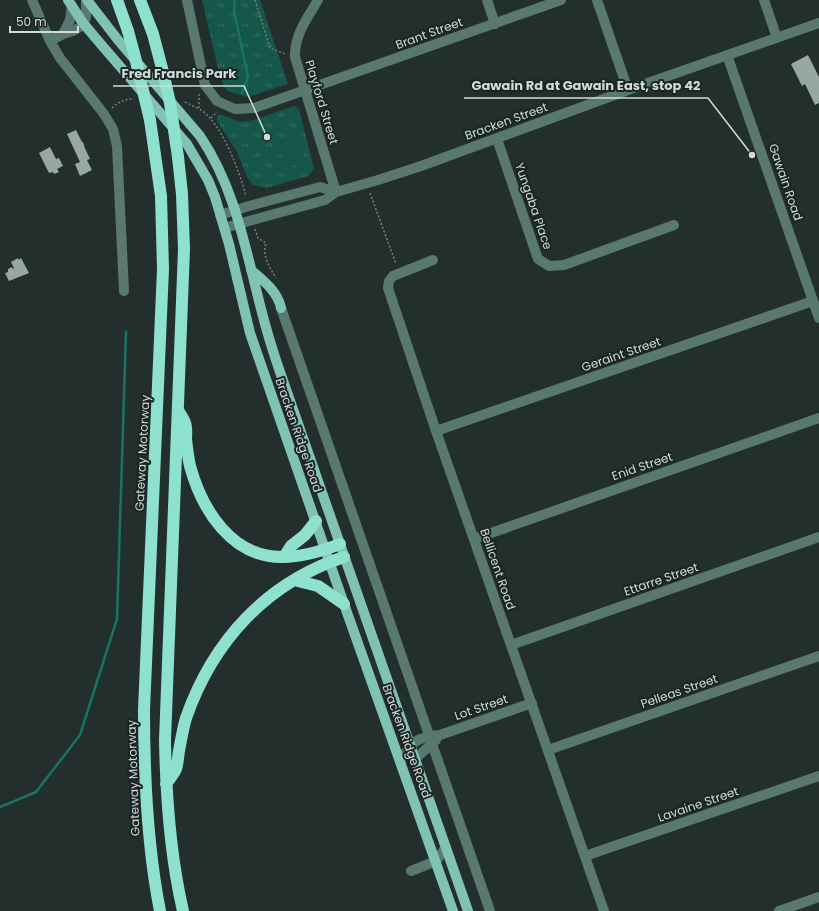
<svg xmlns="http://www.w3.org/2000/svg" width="819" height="911" font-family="Poppins,sans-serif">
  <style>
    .park { fill: url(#park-tufts) }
    .garden { fill: #16574c }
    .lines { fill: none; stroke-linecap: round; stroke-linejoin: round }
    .stream { stroke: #187364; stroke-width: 2.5 }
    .building { fill: #97a7a3 }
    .path { stroke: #737d7b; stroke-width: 1.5; stroke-dasharray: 2 2; stroke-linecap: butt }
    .minor { stroke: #587870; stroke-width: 10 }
    .major { stroke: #80c3b4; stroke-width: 10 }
    .highway { stroke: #8fe1cf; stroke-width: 12 }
    .highway-bridge { stroke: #8fe1cf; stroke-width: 12 }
    .labels { text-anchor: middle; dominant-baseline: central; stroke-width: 4; stroke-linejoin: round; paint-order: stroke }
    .street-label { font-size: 12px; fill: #d3dbd9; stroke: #192623 }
    .leader { fill: none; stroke: #d3dbd9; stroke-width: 1.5 }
    .callout-dot { fill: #d3dbd9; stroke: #192623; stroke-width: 1.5 }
    .callout-label { font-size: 13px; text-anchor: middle; font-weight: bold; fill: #d3dbd9; stroke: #192623; stroke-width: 4; stroke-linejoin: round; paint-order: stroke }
  </style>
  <defs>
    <pattern id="park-tufts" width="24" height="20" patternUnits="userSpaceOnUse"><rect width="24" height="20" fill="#16574c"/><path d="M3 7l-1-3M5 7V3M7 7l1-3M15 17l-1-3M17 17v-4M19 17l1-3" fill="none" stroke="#376f65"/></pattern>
  </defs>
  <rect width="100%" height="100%" fill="#232f2d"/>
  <path class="park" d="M202,0H260L288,84L248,97L227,91L220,77Z
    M294,106L299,109L314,169L308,176L267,188L253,185L247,177L237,152L217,121V117L219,114L241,122L254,120Z"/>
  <path class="garden" d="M298,142L305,162L286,168L279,148Z"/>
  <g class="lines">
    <path class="stream" d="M235,0L234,11L248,77L242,93
      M0,807L36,792L80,735L117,619L126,332"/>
  </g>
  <path class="building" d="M808,55L819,77V103L815,105L805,84L802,86L791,64Z
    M76,130L82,142H83L84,145V146L90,159L87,160L92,170L80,176L75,164L80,162L67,134Z
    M50,147L56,159L59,158L63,166L57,169L59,172L54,174L53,172L49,173L39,153Z
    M18,258V260L21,258L29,273L9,281L5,273L8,272V269L12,267L13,269L14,268L11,262Z"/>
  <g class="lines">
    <path class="path" d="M255,0L270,48L285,54
      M199,94V109C221,120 240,173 246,196
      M185,102L199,109
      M112,108C119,102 124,99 134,99
      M211,118L217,112
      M370,193L396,264
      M255,229L258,238L266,243C262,257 269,266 276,278"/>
    <path class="minor" d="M32,0L50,41L60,58L104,114L113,129L117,146L124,291
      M187,0L205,85L217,101L235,109L254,108L561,0
      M318,0C307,18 294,36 295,57L336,192
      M487,0L495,24
      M597,0L628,90
      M764,0L777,38
      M63,34L70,20L72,6
      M50,41L63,34L73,31L80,27L86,18V0
      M727,55L819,318
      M497,139L538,259L549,266L564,265L674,225
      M220,215L249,206L320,187L336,192
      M224,228L325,200L336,192L378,180L421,166L628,90L819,23
      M433,260L393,276L389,281L388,288L436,431L604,911
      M281,308L490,911
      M436,431L813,301
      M474,539L819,418
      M511,645L819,537
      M548,750L819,656
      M415,759L436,740
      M400,761C412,742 416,737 440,735L532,703
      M585,856L819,776
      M411,871L436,861L446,847
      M779,911L819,897"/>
    <path class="major" d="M68,0L83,23L105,49L187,144L208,180L215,197L229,244L250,333L344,604L453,911
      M87,0L118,40L200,136C234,186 245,246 260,305C266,329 273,352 281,375L468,911
      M251,270C263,280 278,292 281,308"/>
    <path class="highway" d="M117,0L128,31
      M140,0L153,34L163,72
      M150,120L161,196L163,269L144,710C144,778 147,845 160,911
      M178,157L182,194L184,249L165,740C166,797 170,855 183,911
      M178,410C180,414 184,419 185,423C187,428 186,434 186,439C187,448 188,457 190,466C202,510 232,558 283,557C303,557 322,551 340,544
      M284,557L291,546L305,535L316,521
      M294,580L318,586L344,604
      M166,784C169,779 174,774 176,769C178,763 178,756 179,751C181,740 183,728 186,718C213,641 266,583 344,557"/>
    <path class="highway-bridge" d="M128,31L135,57L150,120
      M163,72L170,103L178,157"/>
  </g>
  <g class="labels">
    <g class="street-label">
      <text transform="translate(429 33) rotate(-20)">Brant Street</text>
      <text transform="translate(322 102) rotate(73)">Playford Street</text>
      <text transform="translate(506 121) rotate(-20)">Bracken Street</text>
      <text transform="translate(786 182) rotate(71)">Gawain Road</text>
      <text transform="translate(534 206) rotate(71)">Yungaba Place</text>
      <text transform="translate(621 354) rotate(-19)">Geraint Street</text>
      <text transform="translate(299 435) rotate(71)">Bracken Ridge Road</text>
      <text transform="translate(142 453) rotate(-87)">Gateway Motorway</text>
      <text transform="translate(642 466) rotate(-19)">Enid Street</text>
      <text transform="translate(498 569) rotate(71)">Bellicent Road</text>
      <text transform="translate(661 579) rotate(-19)">Ettarre Street</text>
      <text transform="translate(679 691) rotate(-19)">Pelleas Street</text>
      <text transform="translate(481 707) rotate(-19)">Lot Street</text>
      <text transform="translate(407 741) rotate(70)">Bracken Ridge Road</text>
      <text transform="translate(133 778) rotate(-92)">Gateway Motorway</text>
      <text transform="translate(698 804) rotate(-19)">Lavaine Street</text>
    </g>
  </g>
  <path class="leader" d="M267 137L244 86H113M752 155L708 98H464"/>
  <g class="callout-dot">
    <circle cx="267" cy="137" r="4"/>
    <circle cx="752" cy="155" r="4"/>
  </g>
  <g class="callout-label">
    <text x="179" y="78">Fred Francis Park</text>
    <text x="586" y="90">Gawain Rd at Gawain East, stop 42</text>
  </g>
  <path d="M10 26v6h68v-6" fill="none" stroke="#d3dbd9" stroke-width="2"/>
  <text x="16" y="26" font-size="12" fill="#d3dbd9" stroke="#192623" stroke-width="3" paint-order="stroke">50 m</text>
</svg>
